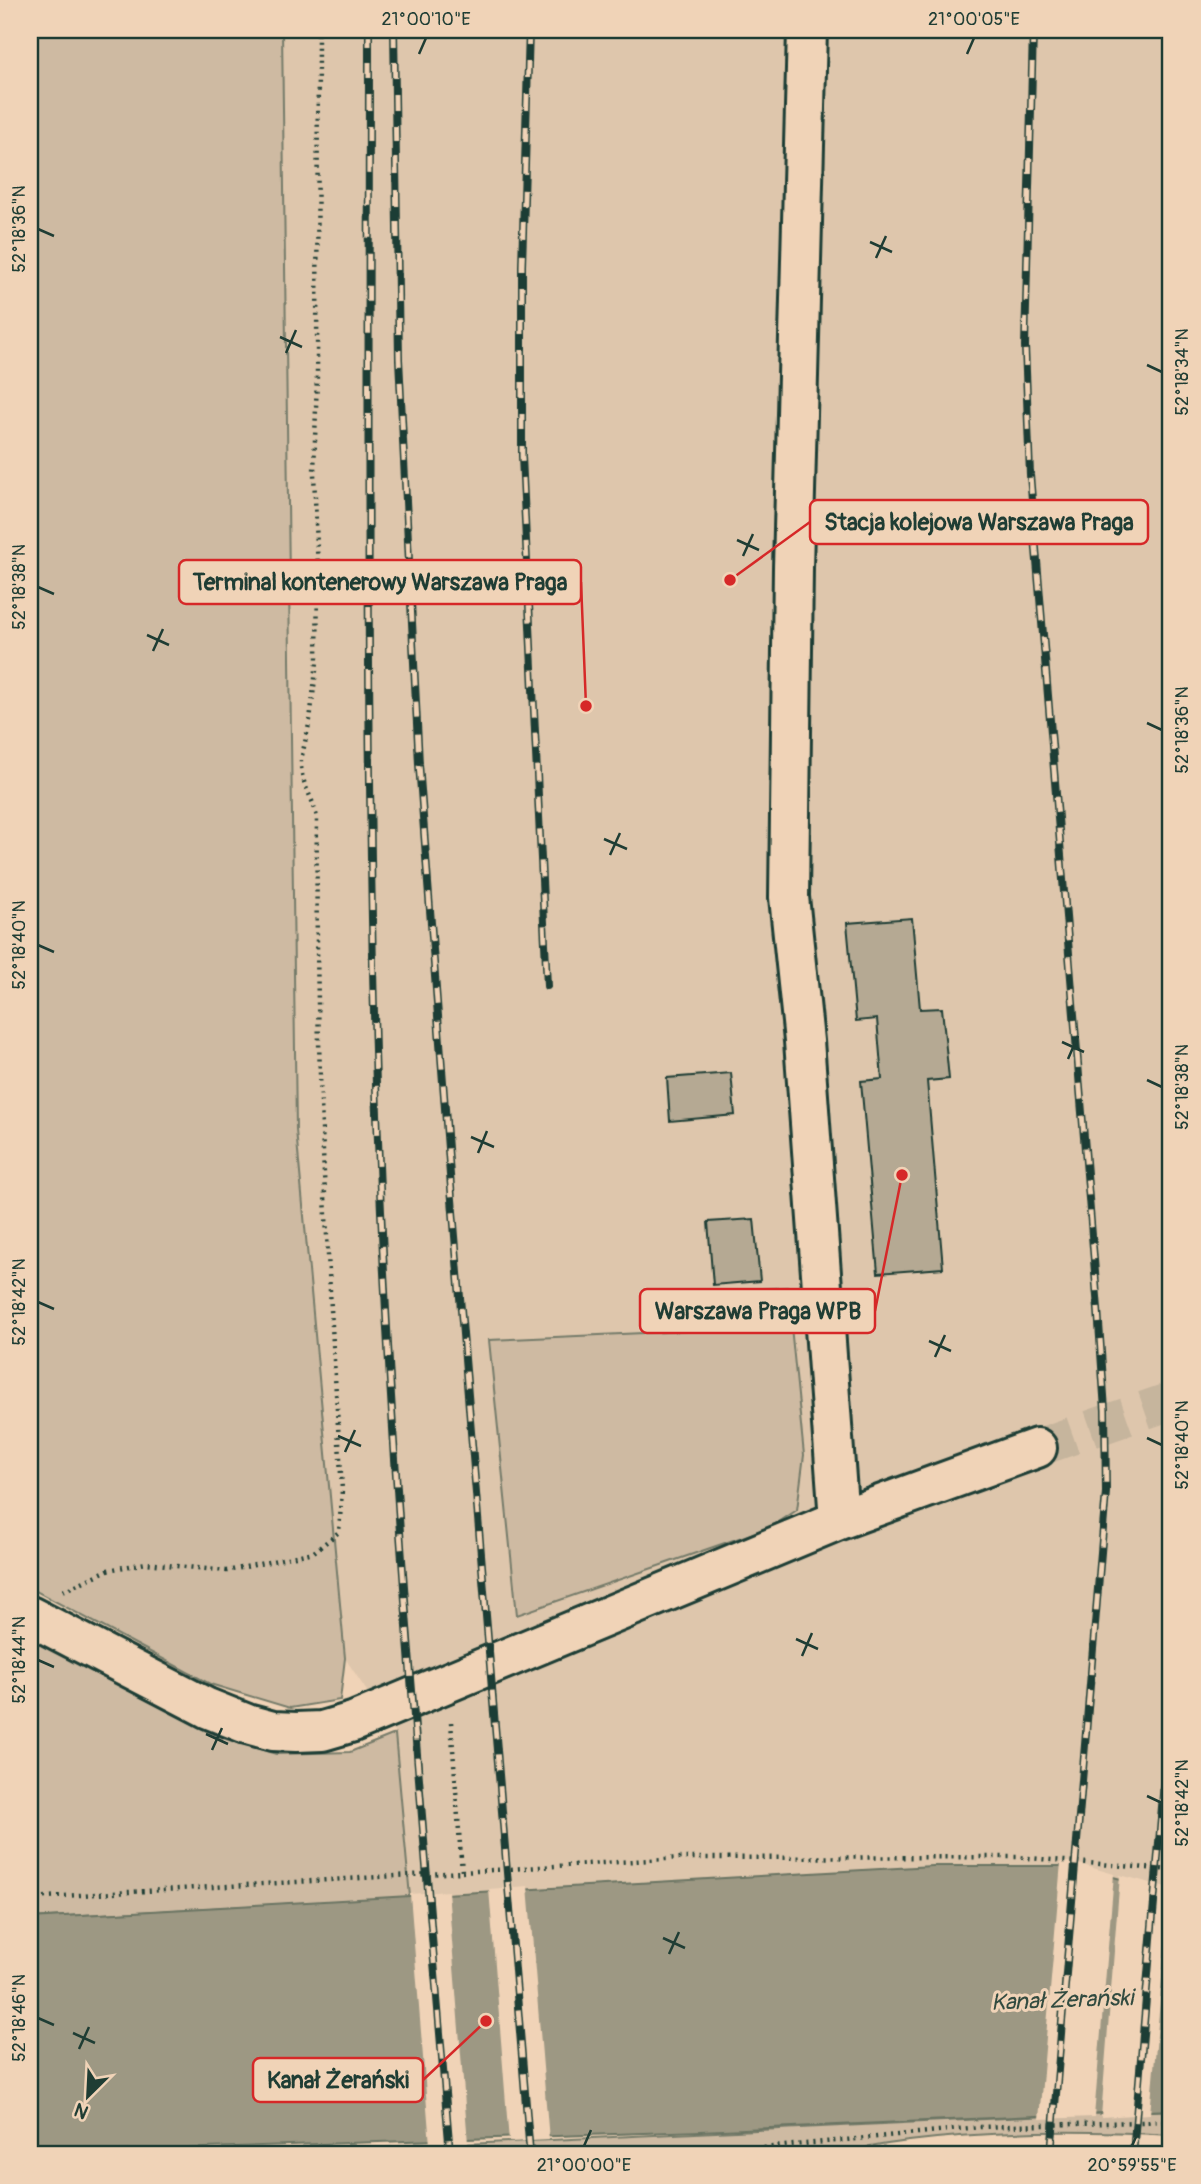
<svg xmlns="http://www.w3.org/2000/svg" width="1201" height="2184" font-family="Pangolin,sans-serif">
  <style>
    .built { fill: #dec6ac }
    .green { fill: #cebaa2; stroke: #767c6b; stroke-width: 2 }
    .water { fill: #9d9883; stroke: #6b7463; stroke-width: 2 }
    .pier { fill: #f0d3b7 }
    .building { fill: #b5a993; stroke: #1f3d34; stroke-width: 2 }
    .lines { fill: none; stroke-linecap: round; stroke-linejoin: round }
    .minor-tunnel { stroke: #c6b59d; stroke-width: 38; stroke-dasharray: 38 19; stroke-linecap: butt }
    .minor-casing { stroke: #1f3d34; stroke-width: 44 }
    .path { stroke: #1f3d34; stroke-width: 4.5; stroke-dasharray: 2 5; stroke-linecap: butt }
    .minor { stroke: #f0d3b7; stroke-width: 38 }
    .rail-casing { stroke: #1f3d34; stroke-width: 8 }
    .rail { stroke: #f0d3b7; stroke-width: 5; stroke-dasharray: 16; stroke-linecap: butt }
    .ticks { fill: none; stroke: #1f3d34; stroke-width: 2.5 }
    .labels { text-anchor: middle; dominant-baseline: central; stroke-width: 6; stroke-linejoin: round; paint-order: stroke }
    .water-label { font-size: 23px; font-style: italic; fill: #324b40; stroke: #f0d3b7 }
    .leader { fill: none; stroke: #d62828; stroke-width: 2.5 }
    .callout-dot { fill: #d62828; stroke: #f0d3b7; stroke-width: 2.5 }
    .callout { fill: #f0d3b7; stroke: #d62828; stroke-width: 2.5 }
    .callout-label { font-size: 23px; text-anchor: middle; font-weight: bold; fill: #1f3d34 }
    .neatline { fill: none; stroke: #1f3d34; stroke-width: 2.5 }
    .ticks-label { font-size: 18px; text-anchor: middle; fill: #1f3d34 }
  </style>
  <rect width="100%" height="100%" fill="#f0d3b7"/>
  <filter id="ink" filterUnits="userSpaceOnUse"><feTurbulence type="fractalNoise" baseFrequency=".0143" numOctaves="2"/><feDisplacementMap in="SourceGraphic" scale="14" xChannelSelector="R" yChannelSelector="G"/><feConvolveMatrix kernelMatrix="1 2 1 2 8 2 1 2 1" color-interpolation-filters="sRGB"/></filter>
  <g filter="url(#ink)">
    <path class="built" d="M282,30H1171V1892L1071,1866H932L410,1897L395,1734L345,1658L296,1130Z"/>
    <path class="green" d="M30,30H282L296,1130L345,1658L340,1700L290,1708L210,1684L30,1588Z
      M787,1287L804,1455L797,1510L771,1527L517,1615L489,1340L687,1331L686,1295Z
      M30,1638L216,1736L276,1754L350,1752L395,1734L410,1897L30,1918Z
      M1171,2110V2135C1084,2130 996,2130 909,2141C883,2144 856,2150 830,2154H262C565,2140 868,2126 1171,2110Z"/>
    <path class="water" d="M932,1866H1071L1171,1892V2110L701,2131L30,2154V1918Z"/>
    <path class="pier" d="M1061,1862H1072L1114,1874L1094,2117L1039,2119Z
      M1120,1875L1170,1888L1150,2114L1101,2117Z
      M528,1886L549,2140L509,2142L489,1889Z
      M448,1891L468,2143L430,2145L410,1894Z"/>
    <path class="building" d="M912,918L920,1009L942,1008L949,1079L927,1081L943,1268L878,1273L861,1081L882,1079L877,1019L856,1021L847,923Z
      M731,1073L735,1115L670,1121L667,1078Z
      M754,1219L760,1281L713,1285L708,1222Z"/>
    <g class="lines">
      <path class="minor-tunnel" d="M1037,1448L1171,1401"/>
      <g class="minor-casing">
        <path id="minor" d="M807,30L793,568L789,897L804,1041L839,1520
          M30,1616L207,1708L247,1724L273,1731L296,1732L322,1731L353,1722L839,1520L1037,1448"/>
      </g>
      <path class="path" d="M63,1591L108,1570L146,1563L227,1571L314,1552L339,1532L342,1490C328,1266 314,1043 317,819C314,796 300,786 301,760L310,720L317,662L318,572L314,473L317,374L318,30
        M462,1872L681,1858L1017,1857L1171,1870
        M30,1898L462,1872L451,1722
        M701,2154L980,2127L1171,2121"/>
      <use href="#minor" class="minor"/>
      <g class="rail-casing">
        <path id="rail" d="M369,30C369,357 366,685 374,1013C383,1394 419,1775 450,2154
          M394,30L399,359L419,764L450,1175L530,2154
          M529,30L522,266V456L547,986
          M1033,30L1025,346L1030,475L1098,1309L1105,1410L1106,1492L1051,2154
          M1133,2154L1171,1699"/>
      </g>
      <use href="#rail" class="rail"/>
    </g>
  </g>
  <path class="ticks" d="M419,54L426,38M967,54L974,38M38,229L54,236M870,242L892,252M876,258L886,236M280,337L302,347M286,353L296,330M1147,365L1162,372M737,540L759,550M743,556L753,534M38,587L54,594M147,635L169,645M153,651L163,629M1147,723L1162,730M604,839L627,849M610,855L620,833M38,945L54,952M1062,1042L1084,1052M1068,1059L1078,1036M1147,1080L1162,1087M471,1137L494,1147M478,1153L487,1131M38,1302L54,1309M929,1341L951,1351M935,1357L945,1335M338,1436L361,1446M1147,1438L1162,1445M345,1452L355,1430M796,1639L818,1649M802,1656L812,1633M38,1660L54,1667M206,1734L228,1744M212,1750L222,1728M1147,1796L1162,1803M663,1938L685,1948M669,1954L679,1932M38,2018L54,2025M73,2033L95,2043M79,2049L89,2027M584,2146L591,2130M1132,2146L1139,2130"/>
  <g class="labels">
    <g class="water-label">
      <text transform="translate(1062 2000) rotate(-2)">Kanał Żerański</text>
    </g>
  </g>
  <path class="leader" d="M730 580L810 522M586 706L581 582M902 1175L875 1311M486 2021L423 2080"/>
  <g class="callout-dot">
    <circle cx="730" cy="580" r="7"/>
    <circle cx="586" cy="706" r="7"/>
    <circle cx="902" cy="1175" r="7"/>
    <circle cx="486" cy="2021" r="7"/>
  </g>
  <g class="callout">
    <rect x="810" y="500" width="338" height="44" rx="7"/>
    <rect x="179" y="560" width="402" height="44" rx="7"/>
    <rect x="640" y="1289" width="235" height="44" rx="7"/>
    <rect x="253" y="2058" width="170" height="44" rx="7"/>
  </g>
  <g class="callout-label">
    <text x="979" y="530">Stacja kolejowa Warszawa Praga</text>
    <text x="380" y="590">Terminal kontenerowy Warszawa Praga</text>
    <text x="758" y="1319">Warszawa Praga WPB</text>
    <text x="338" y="2088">Kanał Żerański</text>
  </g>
  <rect width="1201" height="2184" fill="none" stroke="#f0d3b7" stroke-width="77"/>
  <g transform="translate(88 2096) rotate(204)" stroke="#f0d3b7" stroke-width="5" paint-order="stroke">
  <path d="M0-5L12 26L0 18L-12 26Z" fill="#1f3d34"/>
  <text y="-10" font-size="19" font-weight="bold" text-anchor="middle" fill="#1f3d34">N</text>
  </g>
  <rect x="38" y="38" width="1124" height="2108" class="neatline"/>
  <g class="ticks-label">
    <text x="426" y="25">21°00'10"E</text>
    <text x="974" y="25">21°00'05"E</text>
    <text transform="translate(19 229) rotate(-90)" y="6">52°18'36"N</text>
    <text transform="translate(1182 372) rotate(-90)" y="6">52°18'34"N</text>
    <text transform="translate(19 587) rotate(-90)" y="6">52°18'38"N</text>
    <text transform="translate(1182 730) rotate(-90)" y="6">52°18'36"N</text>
    <text transform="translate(19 945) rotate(-90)" y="6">52°18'40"N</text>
    <text transform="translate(1182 1087) rotate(-90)" y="6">52°18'38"N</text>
    <text transform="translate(19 1302) rotate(-90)" y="6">52°18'42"N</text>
    <text transform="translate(1182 1445) rotate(-90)" y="6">52°18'40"N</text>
    <text transform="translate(19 1660) rotate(-90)" y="6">52°18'44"N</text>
    <text transform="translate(1182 1803) rotate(-90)" y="6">52°18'42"N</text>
    <text transform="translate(19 2018) rotate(-90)" y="6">52°18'46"N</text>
    <text x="584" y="2171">21°00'00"E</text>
    <text x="1132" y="2171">20°59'55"E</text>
  </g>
</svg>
